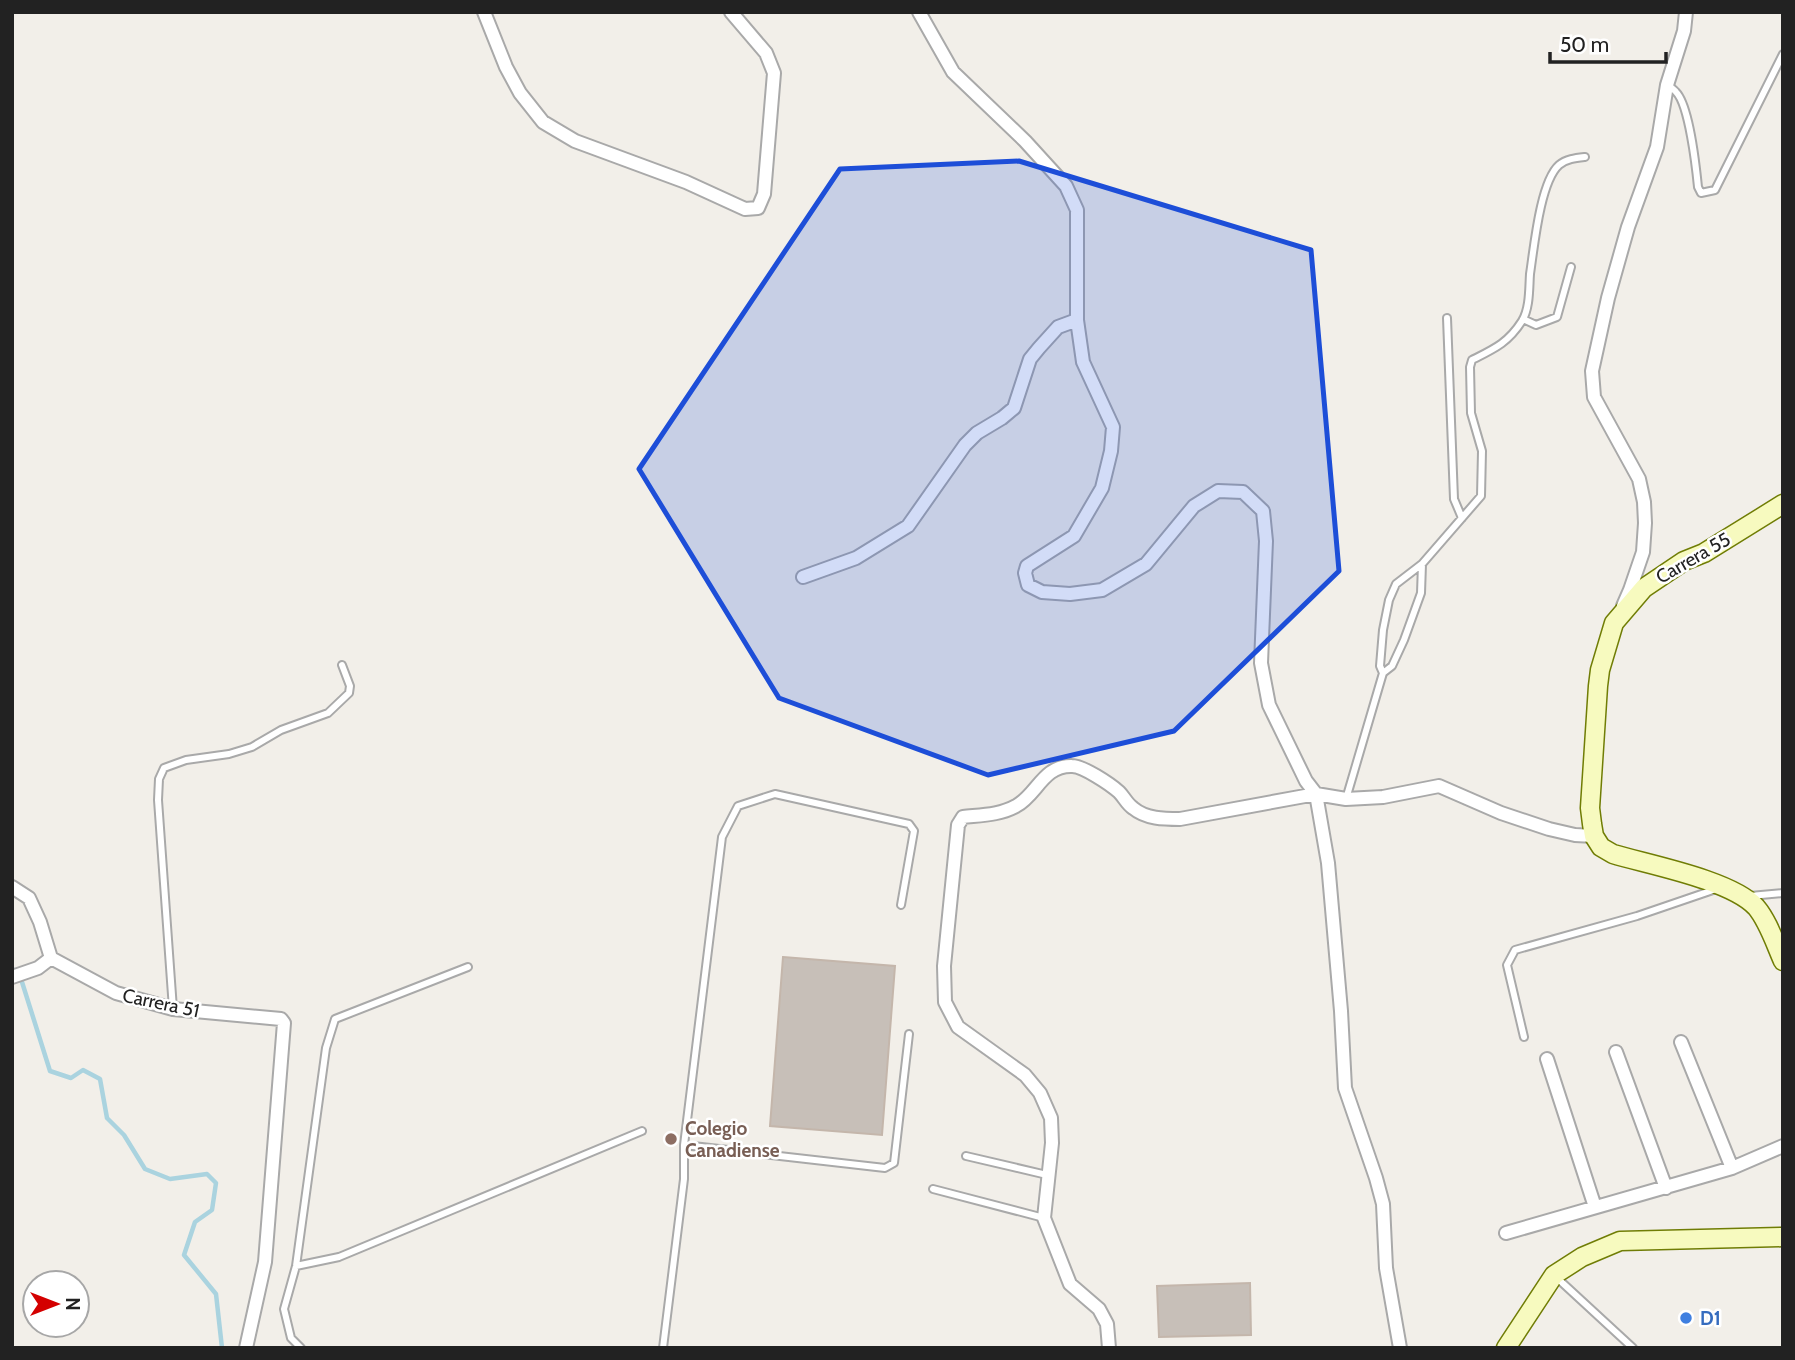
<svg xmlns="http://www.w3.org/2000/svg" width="1795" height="1360" font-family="Cabin,sans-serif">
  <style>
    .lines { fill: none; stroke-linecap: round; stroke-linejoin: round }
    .stream { stroke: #aad3df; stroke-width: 4.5 }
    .building { fill: #c7bfb8; stroke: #c4b6ab; stroke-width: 2 }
    .lane-casing { stroke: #a9a9a9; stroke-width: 10 }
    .street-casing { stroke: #a9a9a9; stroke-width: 16 }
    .secondary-casing { stroke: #707d05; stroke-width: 21 }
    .lane { stroke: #fff; stroke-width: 6 }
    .street { stroke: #fff; stroke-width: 12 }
    .secondary { stroke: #f7fabf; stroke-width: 18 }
    .marked { fill: #1d4ed8; fill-opacity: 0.2; stroke: #1d4ed8; stroke-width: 5; stroke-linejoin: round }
    .education-dot { fill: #8d6e63; stroke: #fff; stroke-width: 2.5 }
    .shop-dot { fill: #3f7fe0; stroke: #fff; stroke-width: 2.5 }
    .labels { text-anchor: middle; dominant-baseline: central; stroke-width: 5; stroke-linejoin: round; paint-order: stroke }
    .street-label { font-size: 19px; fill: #222; stroke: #fff }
    .education-label { font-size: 19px; font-weight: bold; fill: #785e54; stroke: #fff; text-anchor: start }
    .shop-label { font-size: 19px; font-weight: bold; fill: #366cbe; stroke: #fff; text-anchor: start }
  </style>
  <rect width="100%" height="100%" fill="#f2efe9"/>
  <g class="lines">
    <path class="stream" d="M12,968L22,982L50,1071L71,1078L83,1070L100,1079L107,1118L124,1135L145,1169L170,1179L207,1174L216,1183L212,1210L195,1222L184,1255L216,1294L222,1348"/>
  </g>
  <path class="building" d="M783,957L895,966L882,1135L770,1126Z
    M1250,1283L1251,1335L1159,1337L1157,1286Z"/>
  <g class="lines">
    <g class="lane-casing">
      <path id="lane" d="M1667,85C1668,85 1676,91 1676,92C1689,105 1696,167 1698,187L1701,193L1715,190L1783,54
        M1447,318L1454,499L1462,518
        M1523,319L1536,325L1557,317L1571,267
        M1383,673L1392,666L1404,640L1421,593L1422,564
        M1346,799L1383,673L1380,666L1383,630L1389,600L1396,584L1422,564L1481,496L1482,451L1471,413L1470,367L1472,360C1494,349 1508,343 1522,321C1530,308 1529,288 1530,274C1534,248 1540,182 1559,165C1566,159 1576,158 1585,157
        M1750,896L1783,893
        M173,1009L158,800L159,779L164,768L186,760L229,754L252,747L281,730L328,713L349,693L350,686L342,665
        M1524,1037L1507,965L1515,950L1637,916L1716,889
        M684,1145L885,1168L894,1163L909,1034
        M966,1156L1047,1175
        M933,1189L1044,1218
        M296,1266L339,1257L642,1131
        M1556,1277L1633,1348
        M301,1348L291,1338L284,1309L296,1266L326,1048L335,1019L468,967
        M663,1348L684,1179V1145L722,837L738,806L775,794L909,824L914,831L901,905"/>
    </g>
    <g class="street-casing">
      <path id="street" d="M484,12L506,67L520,93L543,122L575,141L686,182L745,209L758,208L764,194L774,73L766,53L731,12
        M919,12L953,72L1025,141L1066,186L1077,210V320L1083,362L1113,427L1111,451L1102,488L1074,536L1027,566L1025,573L1028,585L1042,592L1070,594L1102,590L1146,564L1194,506L1218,491L1243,492L1263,511L1266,541L1261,663L1269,705L1306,781L1316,794L1328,863L1341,1011L1345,1088L1376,1178L1383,1204L1386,1268L1400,1348
        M803,577L856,558L908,526L965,445L977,433L1002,418L1014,408L1030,359L1039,348L1058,327L1077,320
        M1623,606L1630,590L1643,552L1645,523L1644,502L1639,479L1594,397L1592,371L1608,298L1628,227L1657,147L1667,85L1684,31L1686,12
        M12,887L29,898L40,922L51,958
        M12,977L38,968L51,958L116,993L173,1009L281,1019L284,1023L265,1262L246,1348
        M1681,1042L1732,1168
        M1616,1052L1666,1188
        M1547,1059L1595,1207
        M1506,1233L1732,1168L1783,1146
        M1109,1348L1107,1324L1099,1309L1070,1284L1044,1218L1052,1143L1051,1118L1040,1093L1025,1075L958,1027L945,1002L944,966L958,825L963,817C981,815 1000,815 1016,806C1037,795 1043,765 1072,766C1083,766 1110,784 1119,792C1124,797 1127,804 1133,808C1146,819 1164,819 1180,819L1316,794L1346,799L1383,797L1439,786L1501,813L1549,829L1575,835L1594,836"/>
    </g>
    <g class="secondary-casing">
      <path id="secondary" d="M1783,504L1704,553L1684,561L1644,588L1614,623L1600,670L1598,686L1590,808L1592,824L1594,836L1601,847L1613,854C1650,865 1731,880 1756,907C1768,921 1775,943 1783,961
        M1506,1348L1554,1275L1582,1257L1620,1241L1783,1237"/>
    </g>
    <use href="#lane" class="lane"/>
    <use href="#street" class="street"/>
    <use href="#secondary" class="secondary"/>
  </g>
  <path class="marked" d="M1019,161L1311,250L1339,571L1174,731L988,775L779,698L639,469L840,169Z"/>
  <circle class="education-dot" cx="671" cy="1139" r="7"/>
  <circle class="shop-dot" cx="1686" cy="1318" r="7"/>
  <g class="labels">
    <g class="street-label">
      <text transform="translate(1693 558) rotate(-30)">Carrera 55</text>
      <text transform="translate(161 1003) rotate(12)">Carrera 51</text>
    </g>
    <g class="education-label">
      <text x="685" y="1128">Colegio<tspan x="685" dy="22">Canadiense</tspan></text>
    </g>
    <g class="shop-label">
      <text x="1700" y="1318">D1</text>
    </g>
  </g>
  <rect width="1795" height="1360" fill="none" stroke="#222222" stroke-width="28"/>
  <g transform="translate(56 1304) rotate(90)"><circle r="33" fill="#ffffff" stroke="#a7a7a7" stroke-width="2"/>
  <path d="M0-5L12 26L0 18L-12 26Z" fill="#d40000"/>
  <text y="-10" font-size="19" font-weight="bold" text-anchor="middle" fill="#222222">N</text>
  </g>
  <path d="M1550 52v10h116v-10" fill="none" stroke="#222222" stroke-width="3.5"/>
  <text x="1560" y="52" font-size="21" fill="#222222" stroke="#ffffff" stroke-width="5" paint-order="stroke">50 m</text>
</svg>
